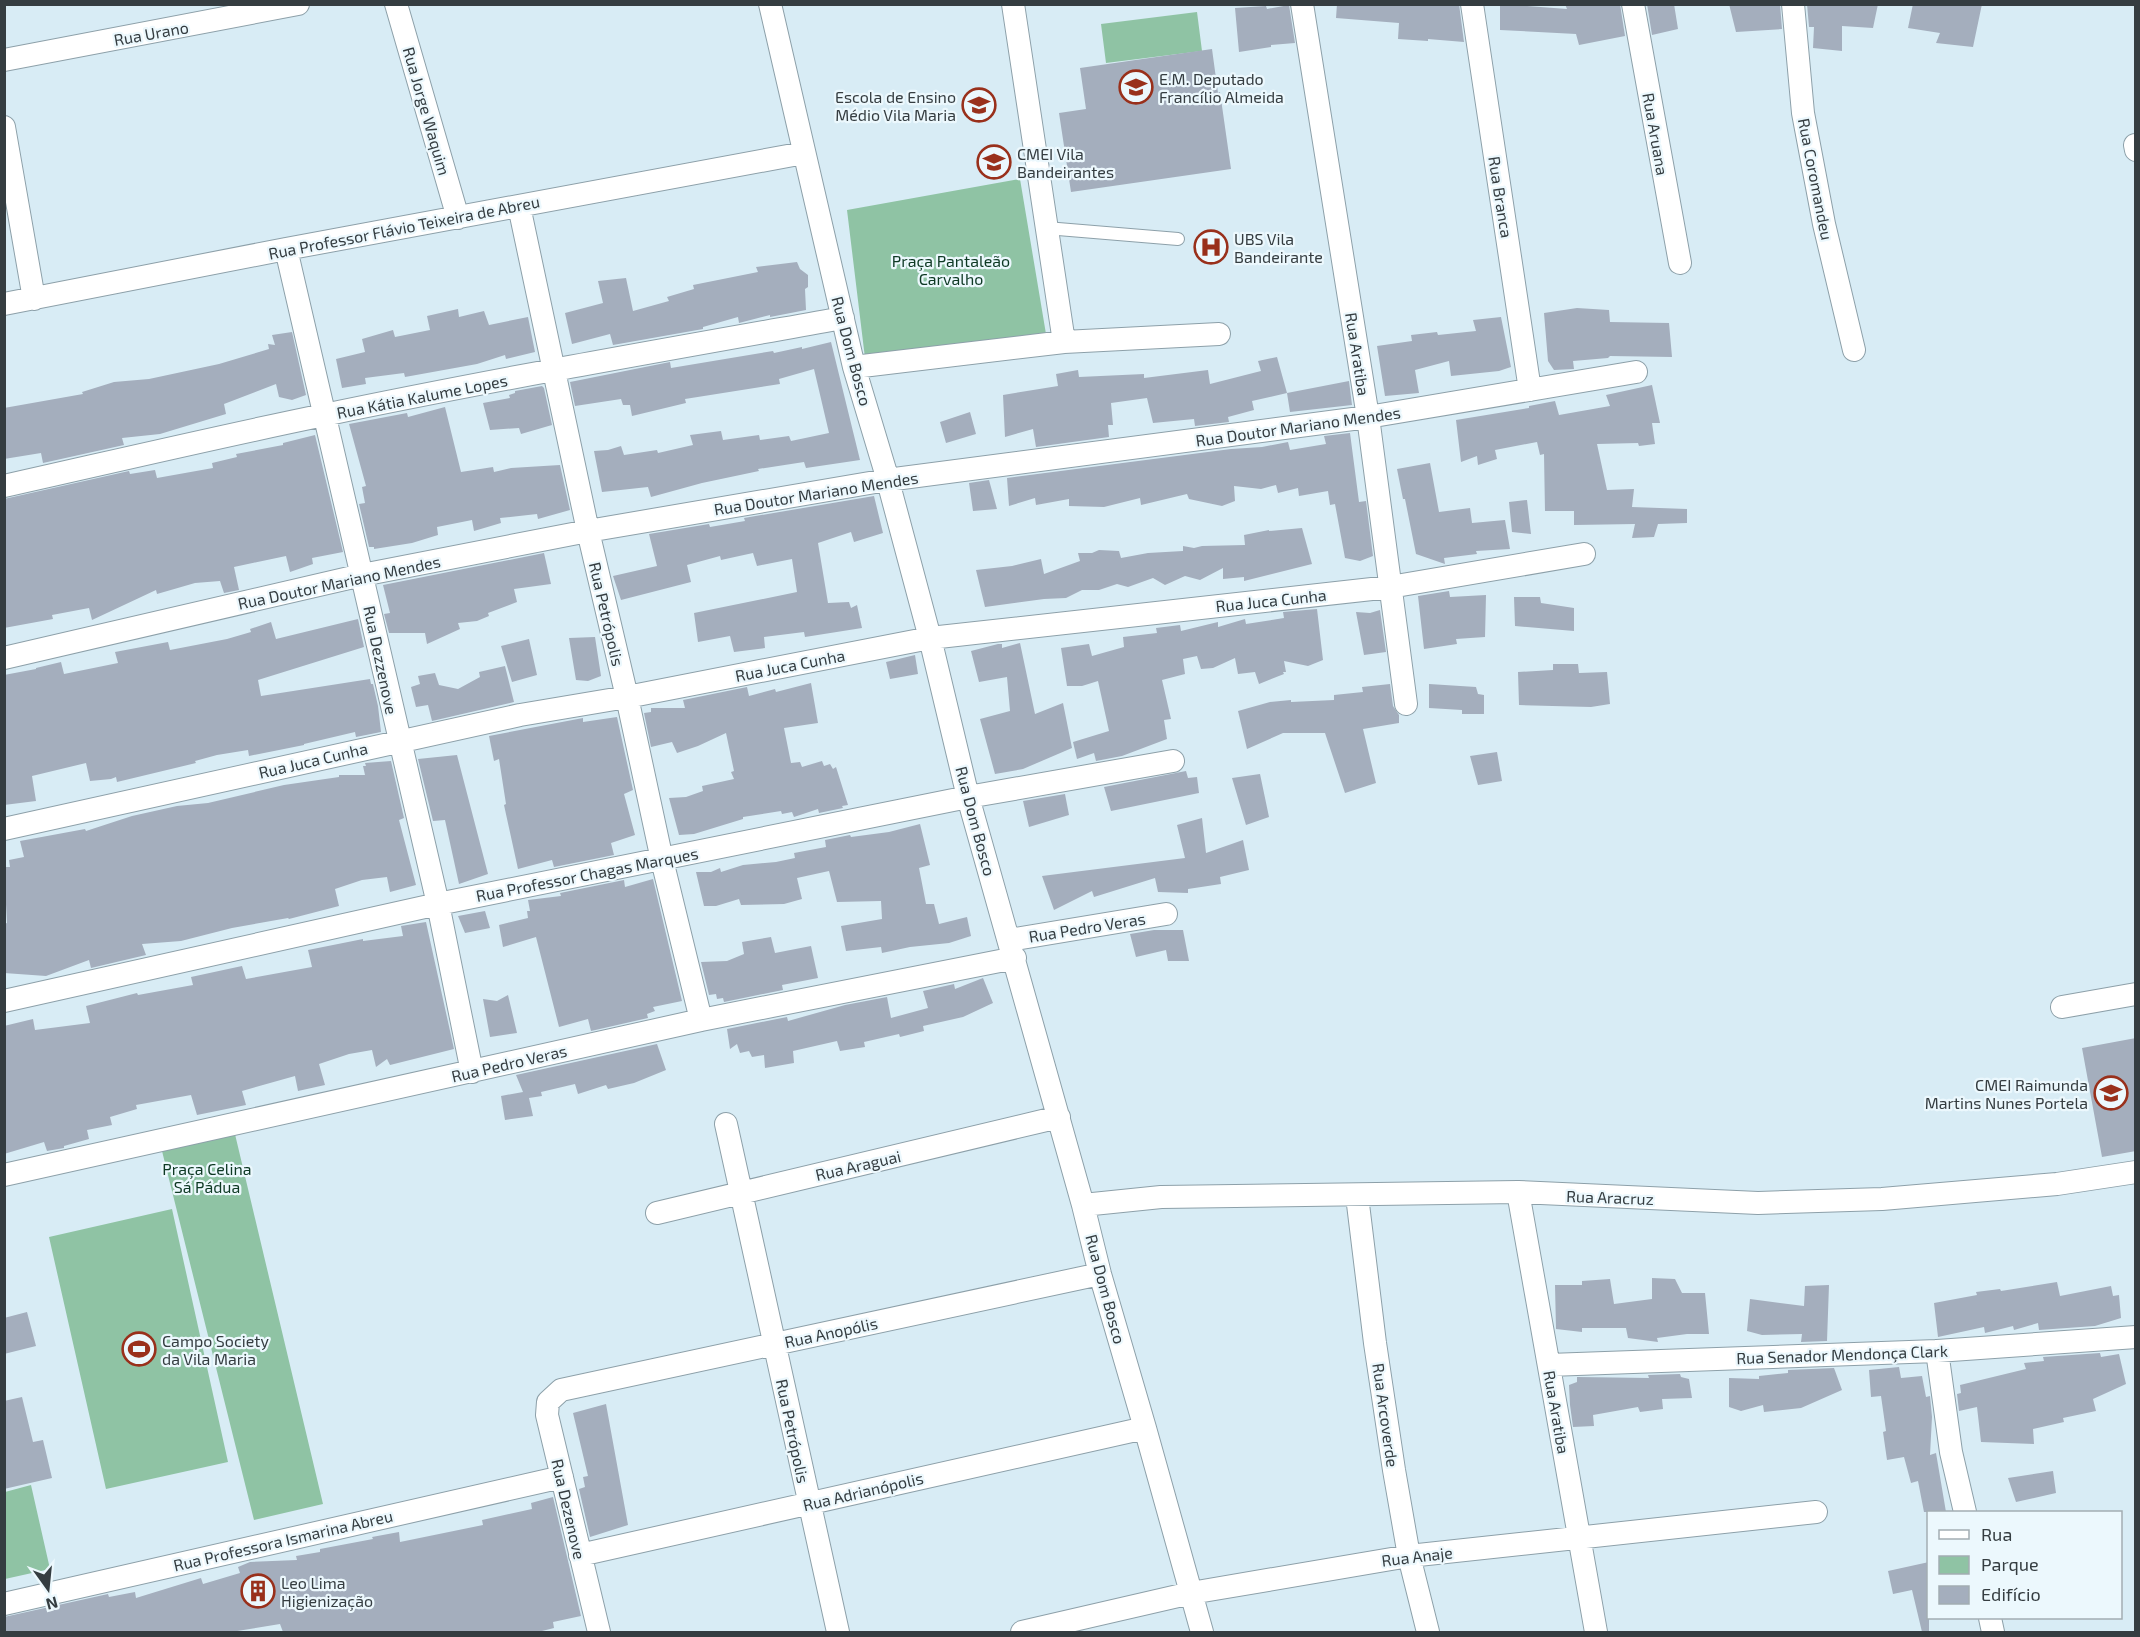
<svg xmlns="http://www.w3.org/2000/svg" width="2140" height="1637" font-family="'Exo 2',sans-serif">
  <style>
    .green { fill: #8fc3a4 }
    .building { fill: #a4aebd }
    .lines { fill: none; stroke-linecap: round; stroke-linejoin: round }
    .service-casing { stroke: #8da0a9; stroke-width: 14 }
    .minor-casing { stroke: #8da0a9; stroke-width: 24 }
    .service { stroke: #fff; stroke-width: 12 }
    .minor { stroke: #fff; stroke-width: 22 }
    .labels { text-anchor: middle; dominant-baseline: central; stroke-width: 4.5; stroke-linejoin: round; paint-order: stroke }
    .street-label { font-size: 16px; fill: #353d41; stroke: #ecf8fd }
    .poi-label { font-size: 16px; fill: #353d41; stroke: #ecf8fd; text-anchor: start }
    .park-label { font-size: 16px; fill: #0e3924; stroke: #ecf8fd }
  </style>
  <rect width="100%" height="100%" fill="#d8ecf5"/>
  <path class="green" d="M1197,12L1202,51L1106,63L1101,24Z
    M1020,179L1046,334L865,358L847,210Z
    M234,1130L323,1504L254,1520L162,1151Z
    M172,1209L228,1462L106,1489L49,1237Z
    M31,1485L50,1569L5,1579V1492Z"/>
  <path class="building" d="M1337,4H1459L1464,42L1428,39V41L1398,39L1399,23L1336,18Z
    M1500,4L1567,9L1565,4H1620L1625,36L1579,45L1576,34L1500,30Z
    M1647,4H1674L1678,29L1652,35Z
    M1729,4H1780L1782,29L1736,32Z
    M1807,4H1878L1873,28L1842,26V51L1813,48L1814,27H1809Z
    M1913,4H1982L1973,47L1936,43L1940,33L1908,28Z
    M1289,5L1295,43L1271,45V47L1239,52L1235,8L1266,6L1267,9Z
    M1212,49L1218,93L1220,92L1231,169L1071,192L1059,113L1086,109L1080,68Z
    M797,262L800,269L808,275V287L805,289L806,310L770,317V315L739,323L738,317L703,327V329L613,345L610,334L572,344L565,313L603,303L598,281L626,278L633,311L669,301L667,297L694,289L693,285L758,272L756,267Z
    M1577,308L1609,310L1610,322L1669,323L1672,357L1610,356L1608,358L1573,361L1574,369L1554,370L1548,361L1544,313Z
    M458,309L459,317L484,311L489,325L528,317L535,352L506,359L505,355L477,364L405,377L404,373L365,378L366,384L342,388L336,359L365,352L362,339L393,330L395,337L430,330L427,316Z
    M1501,317L1511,367L1499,371L1451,376L1449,361L1415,370L1419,393L1385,396L1377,346L1412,341L1411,335L1437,332L1438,335L1476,331L1473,320Z
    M292,332L306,395L292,400L279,397L276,384L224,404L226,414L160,434L122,438L124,445L43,463L41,453L4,459V408L83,394L82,392L114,382L149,379L219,364L269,349L268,344L275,345L272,335Z
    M831,342L860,460L806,468L804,462L758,469L759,471L702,483L651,497L648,487L602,492L594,451L608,450L621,446L624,455L657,450L658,453L693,445L690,435L721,431L723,440L759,435L760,440L789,436L791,441L829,433L814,369L779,379L780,384L685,399L686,403L632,416L630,405H623L621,399L575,406L570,382L670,362L671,368L773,351L774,353L802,347V349Z
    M1277,357L1287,393L1252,401L1254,410L1228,417L1229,422L1195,426L1194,419L1153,423L1147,398L1111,403L1113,425H1108L1109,437L1036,447L1033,429L1005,437L1003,395L1058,386L1056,374L1078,370L1079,377L1144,374V378L1208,370L1210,384L1261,371L1258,361Z
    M1349,381L1352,405L1290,412L1287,393Z
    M1652,385L1660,423H1652L1655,444L1639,446L1638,443L1597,444L1607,490L1634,489L1632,507L1687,509V523L1658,524L1654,537L1632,538L1635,524L1574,525V511H1545L1544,454L1540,455L1537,442L1495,450L1497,459L1478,465L1477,456L1461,462L1456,420L1529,408V406L1555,401L1559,415L1610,406L1606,395Z
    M542,386L544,388L552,425L521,434L519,428L490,430L483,403L510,398L509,395L515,393V391Z
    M445,407L461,472L493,467L494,472L511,468L560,465L570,510L538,519L537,514L500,518L501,523L474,531L472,520L437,527L438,535L412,543L374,549V547H369L359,504L365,503L362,487L366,486L349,424L407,413L408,417Z
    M970,412L976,434L946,443L940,422Z
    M1350,433L1359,502L1366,501L1373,556L1360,561L1345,558L1335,504L1330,505L1328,491L1299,496L1298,488L1278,493L1276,485L1261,489L1234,486L1235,501L1222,506L1189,499L1187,494L1141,505L1140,498L1104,507L1069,506V499L1036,505L1035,498L1009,506L1007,478L1231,449L1262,447L1288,442L1290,450L1326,444L1324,436Z
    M315,435L343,552L312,558L313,564L290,572L286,556L234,567L239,590L224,593L220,581L195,583L157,594L156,590L92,620L89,608L52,615L53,619L4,628V499L129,471L130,474L155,470L157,478L213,468L212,463L237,457L236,454L283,445V443Z
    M1430,463L1439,512L1470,508L1472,523L1505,520L1510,549L1476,551L1477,554L1444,558L1445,564L1416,554L1405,499H1403L1397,469Z
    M989,480L997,509L973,511L969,483Z
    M874,496L883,533L854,542L851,532L818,543L828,603L849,602L851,608L857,605L862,628L805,637L804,632L764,637L765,648L734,652L730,636L698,642L694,613L797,592L792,559L757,566L753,553L721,560L720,556L687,565L691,582L621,600L613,576L657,566L649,534L709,524L710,527L745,521L744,518Z
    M1527,500L1531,534L1512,532L1509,502Z
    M1302,528L1312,564L1244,581V577L1223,579V568L1200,580L1185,576L1165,585L1153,578L1128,587L1117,584L1099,590H1082L1066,598L1044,599L985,607L976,570L1012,566L1041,559L1044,574L1080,561L1078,553H1092L1099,550L1119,551L1121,558L1148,553L1183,551V546L1194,548L1202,546L1245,545L1244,535L1269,530V531Z
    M544,553L551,584L514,589L517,602L488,613L489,616L477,621L458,623L460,629L427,644L425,633H389L384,614L390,613L383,585Z
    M1449,591L1450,597L1486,595L1485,637L1456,639L1457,644L1424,649L1418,596Z
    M1514,597H1540L1541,603L1574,608V631L1515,626Z
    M1317,609L1323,660L1308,666L1284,661L1286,672H1283L1284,674L1259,684L1255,672L1238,674L1235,658L1213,668L1201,669L1197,656L1183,659L1185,674L1162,680L1171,719L1164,720L1167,739L1122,756L1096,761L1094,753L1077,759L1073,742L1109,731L1098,681L1082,686H1067L1061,648L1089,644L1092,656L1124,647L1123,637L1157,633L1156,628L1180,625L1181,631L1218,622V627L1245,619L1246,624L1284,618L1283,612Z
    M1380,610L1386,652L1364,655L1356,612L1370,613Z
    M358,619L364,647L258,680L261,696L370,679L371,684H373L378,706L381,732L356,737L355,732L304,744V745L249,756L248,750L217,755L195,761L196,763L117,782L116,777L111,779L90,781L86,763L32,776L36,801L4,805V675L36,669V668L61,662L64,674L118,663L115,652L168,642L170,650L227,639L251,632L250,629L271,622L276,639Z
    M595,637L601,676L588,681L576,680L569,638Z
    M529,639L537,675L512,682L501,646Z
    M1020,643L1035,714L1063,703L1072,748L1023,769L995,774L980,719L1010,711L1007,677L979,682L971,651L998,644H1002V648Z
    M915,655L918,674L890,679L886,662Z
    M1553,664H1578L1579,673L1607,672L1610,704L1591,707L1519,705L1518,672L1553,670Z
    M505,666L514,702L432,721L428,705L416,707L411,687L420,684L418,676L435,673L439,685L458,689L480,677L479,672Z
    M811,683L818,723L784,728L791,763L800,762L802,767L822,761L824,766L830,764L833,769L836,767L848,805L842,806L843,808L819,813L818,809L794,817L792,812L782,814L781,811L743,817V819L694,834L679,835L669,798L686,797L703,791L702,786L734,779L731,772L734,771L726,733L698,746L677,753L672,742L651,747L644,713L651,712V708H685L683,700L747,687L749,696L775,689L776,692Z
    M1390,684L1393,706L1399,715V723L1363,729L1376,783L1345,793L1325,733H1283L1247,749L1238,711L1270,702L1291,700V702L1334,700V695L1363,692L1362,687Z
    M1429,684L1476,687L1478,694L1484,695V714H1462V710L1429,708Z
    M617,717L633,790L624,794L635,835L611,843L614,855L554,867L552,860L518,869L504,805L506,804L499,759L494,761L489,736L583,718V722Z
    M1497,752L1502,781L1478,785L1470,756Z
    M457,755L488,874L459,884L445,820L433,821L418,759Z
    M391,761L404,818L399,820L416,885L390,892L387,877L362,880L335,889L339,906L289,919L288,918L232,928L181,941L142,944L146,955L91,968L89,960L46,976L4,973V924L7,923L4,867H10L9,860L24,857L20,841L85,829L86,831L132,816L177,806L208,803L284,785L339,777V775H365L363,766H366L365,763Z
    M1186,771L1188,778L1197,777L1199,793L1111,811L1104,787Z
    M1260,774L1269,817L1246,825L1232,778Z
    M1065,794L1069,815L1029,827L1023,801Z
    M1202,818L1206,853L1243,840L1249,870L1220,877L1221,884L1188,889V893L1158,892L1155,878L1094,897L1092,891L1054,910L1042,876L1185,858L1177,825Z
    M920,824L930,865L919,868L926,904H934L939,924L967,917L971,936L949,943L910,947L882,953L881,947L846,951L841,926L882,919L881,901L837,902L829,871L797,878L802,899L784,904L741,905L739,899L716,906H704L696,872H711L720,868L721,872L743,865L776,862L795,858L794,853L826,847L825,840L850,835L851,837L889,832Z
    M653,879L682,1001L653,1007L655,1011L647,1014L648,1018L591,1031L588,1019L559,1027L536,937L503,947L499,925L528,918L527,911H530L528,900L561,896L560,893L624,880L625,887Z
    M485,911L490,928L465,933L458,916Z
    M426,922L454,1049L390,1065L387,1059L376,1067L372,1050L349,1054L319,1064L325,1085L298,1091L295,1076L242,1091L246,1105L197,1115L191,1095L136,1105L137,1109L110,1117L112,1125L87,1130L89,1139L64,1146V1148L47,1151L44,1142L4,1154V1026L33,1019L35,1030L90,1023L86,1006L137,993L138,995L193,985L191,977L242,966L246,979L312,967L308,950L363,939V941L403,936L401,926Z
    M1154,930H1183L1189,961H1168L1166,950L1136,957L1130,934Z
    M771,937L775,953L811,946L818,978L782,985L783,990L724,1002L723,998L717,999L716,994L709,995L701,962L727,961L744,954L742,942Z
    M983,978L993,1003L963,1017L923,1026L924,1031L900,1037L899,1034L864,1042L865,1047L840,1051L837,1041L793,1051L794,1063L765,1068L764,1055L752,1057L749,1051L740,1053L737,1044L730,1049L727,1029L787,1017L788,1021L845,1005L887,997L891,1018L928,1008L923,991L954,984L955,989Z
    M508,995L517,1033L490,1037L483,999L497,1001Z
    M2136,1038V1151L2102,1157L2082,1048Z
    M657,1044L666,1070L634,1083L608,1089L606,1085L578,1094L575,1084L541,1092L542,1096L529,1098L533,1116L505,1120L501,1096L523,1092L516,1075Z
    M1652,1278L1675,1279L1682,1293H1705L1709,1334H1687L1657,1338L1658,1342L1628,1338L1626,1328H1582V1332L1556,1329L1555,1285H1582V1281L1610,1279L1614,1304L1652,1299Z
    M2057,1282L2060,1296L2111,1286L2113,1296L2119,1295L2121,1318L2095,1326L2039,1330L2038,1323L2014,1330L2013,1326L1985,1333L1984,1327L1938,1337L1934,1303L1977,1295L1976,1292L2000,1289L2001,1291Z
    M1829,1285L1827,1341L1801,1342L1802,1334L1762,1335L1747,1331L1750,1299L1804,1306L1805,1286Z
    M27,1312L36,1346L4,1354V1318Z
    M2100,1353L2101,1357L2119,1354L2126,1384L2093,1399L2096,1411L2063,1418L2064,1422L2033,1429L2034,1444L1981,1442L1977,1407L1959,1411L1957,1394L1961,1393L1960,1385L2026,1369L2024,1363L2044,1361L2043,1357Z
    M1899,1367L1901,1378L1922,1376L1926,1397L1930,1396L1932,1417L1930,1455L1936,1453L1946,1512H1924L1918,1481L1911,1483L1904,1457L1887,1460L1883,1432L1886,1431L1881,1396L1871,1397L1869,1370Z
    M1834,1368L1842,1390L1801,1408L1764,1412L1763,1405L1741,1411L1729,1407V1378L1759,1379V1376L1788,1373V1370Z
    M1680,1374L1681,1377L1689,1379L1692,1398L1662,1399L1663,1409L1640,1412L1638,1407L1593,1415L1594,1426L1573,1427L1570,1405L1569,1385L1577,1382V1377L1649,1378L1648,1375Z
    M22,1397L33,1442L43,1440L52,1478L4,1489V1401Z
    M606,1404L628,1525L590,1537L579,1489L585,1487L583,1477L588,1476L573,1413Z
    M2053,1471L2056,1493L2016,1502L2008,1478Z
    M553,1497L581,1616L553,1622L554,1628L538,1632H283L280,1624L231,1632H4V1617L108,1594L109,1597L135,1592L136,1598L201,1578L203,1584L240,1573L238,1567L250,1562L297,1560L296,1556L320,1552V1549L373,1539L372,1537L399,1532L400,1542L483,1525L482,1520L532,1509L531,1503Z
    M1929,1562V1631L1922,1632L1912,1590L1893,1594L1888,1571Z"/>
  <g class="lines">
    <g class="service-casing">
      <path id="service" d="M1046,228L1178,239"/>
    </g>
    <g class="minor-casing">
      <path id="minor" d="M396,4L458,218
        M770,4L854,367L885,470L930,638L968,797L1083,1205L1100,1274L1145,1428L1202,1632
        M1013,4L1064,342
        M1302,4L1368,417L1406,704
        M1472,4L1530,390
        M1633,4L1680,263
        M1793,4L1803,113L1824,224L1854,350
        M4,60L298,4
        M4,127L34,299
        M2135,145L2136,150
        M519,206L588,531L627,697L662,860L701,1020
        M286,249L438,904L472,1072
        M4,304L286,249L804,153
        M854,367L1064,342L1219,334
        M4,486C111,462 217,437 324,415C496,379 669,349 843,318
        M4,658L362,575L588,531L887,480L1368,417L1636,372
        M4,829L520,715L627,697L930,638L1390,587L1584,554
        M1009,940L1166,914
        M4,1001L438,904L968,797L1173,761
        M2062,1007L2136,994
        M726,1124L838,1632
        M4,1175L701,1020L1015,958
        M1518,1192L1596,1632
        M1357,1196L1375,1343L1394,1470L1409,1556L1428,1632
        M1083,1205L1161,1197L1518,1192L1758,1203L1882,1199L2057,1184L2136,1172
        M657,1213L1059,1117
        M1937,1351L1951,1452L1965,1512
        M1549,1365L1937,1351L2136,1337
        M580,1555L1145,1428
        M4,1604L562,1477
        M1990,1618L1993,1632
        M599,1632L547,1415L548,1402L561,1390L1100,1274
        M1022,1632L1191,1593L1409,1556L1816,1512"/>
    </g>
    <use href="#service" class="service"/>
    <use href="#minor" class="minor"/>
  </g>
  <defs>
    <g id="school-ring" transform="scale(1.725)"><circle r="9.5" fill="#ecf8fd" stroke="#99301b" stroke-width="1.5"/><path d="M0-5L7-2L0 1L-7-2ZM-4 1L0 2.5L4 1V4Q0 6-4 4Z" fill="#99301b"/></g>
    <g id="hospital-ring" transform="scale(1.725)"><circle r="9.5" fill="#ecf8fd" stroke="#99301b" stroke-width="1.5"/><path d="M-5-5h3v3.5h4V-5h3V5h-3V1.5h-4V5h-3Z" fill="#99301b"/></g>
    <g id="stadium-ring" transform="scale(1.725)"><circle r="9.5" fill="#ecf8fd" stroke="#99301b" stroke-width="1.5"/><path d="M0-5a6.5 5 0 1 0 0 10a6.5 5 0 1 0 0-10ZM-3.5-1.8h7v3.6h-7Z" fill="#99301b"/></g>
    <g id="building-ring" transform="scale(1.725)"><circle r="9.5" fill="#ecf8fd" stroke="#99301b" stroke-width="1.5"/><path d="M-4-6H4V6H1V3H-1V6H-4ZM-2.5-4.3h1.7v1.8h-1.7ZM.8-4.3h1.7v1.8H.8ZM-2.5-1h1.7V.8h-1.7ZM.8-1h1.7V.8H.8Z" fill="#99301b"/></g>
  </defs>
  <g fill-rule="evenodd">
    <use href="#school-ring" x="1136" y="87"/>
    <use href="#school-ring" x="979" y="105"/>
    <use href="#school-ring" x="994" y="162"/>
    <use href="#hospital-ring" x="1211" y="247"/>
    <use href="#school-ring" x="2111" y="1093"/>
    <use href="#stadium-ring" x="139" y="1349"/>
    <use href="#building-ring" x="258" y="1591"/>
  </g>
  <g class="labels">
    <g class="street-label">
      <text transform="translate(151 33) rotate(-10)">Rua Urano</text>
      <text transform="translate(427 111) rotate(74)">Rua Jorge Waquim</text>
      <text transform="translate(1656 134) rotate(80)">Rua Aruana</text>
      <text transform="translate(1816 179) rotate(79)">Rua Coromandeu</text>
      <text transform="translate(1501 197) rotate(81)">Rua Branca</text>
      <text transform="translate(404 227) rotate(-11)">Rua Professor Flávio Teixeira de Abreu</text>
      <text transform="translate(852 351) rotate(75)">Rua Dom Bosco</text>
      <text transform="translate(1358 354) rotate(81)">Rua Aratiba</text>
      <text transform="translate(422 396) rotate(-11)">Rua Kátia Kalume Lopes</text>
      <text transform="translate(1298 426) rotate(-8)">Rua Doutor Mariano Mendes</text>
      <text transform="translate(816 493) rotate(-9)">Rua Doutor Mariano Mendes</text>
      <text transform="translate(339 582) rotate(-12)">Rua Doutor Mariano Mendes</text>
      <text transform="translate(1271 600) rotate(-6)">Rua Juca Cunha</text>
      <text transform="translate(607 614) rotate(77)">Rua Petrópolis</text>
      <text transform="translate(381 660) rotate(78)">Rua Dezzenove</text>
      <text transform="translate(790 665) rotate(-11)">Rua Juca Cunha</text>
      <text transform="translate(313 760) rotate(-13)">Rua Juca Cunha</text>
      <text transform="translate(976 821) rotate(75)">Rua Dom Bosco</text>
      <text transform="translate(587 874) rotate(-11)">Rua Professor Chagas Marques</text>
      <text transform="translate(1087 927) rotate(-9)">Rua Pedro Veras</text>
      <text transform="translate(509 1063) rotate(-13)">Rua Pedro Veras</text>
      <text transform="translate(858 1165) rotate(-13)">Rua Araguai</text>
      <text transform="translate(1610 1197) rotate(2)">Rua Aracruz</text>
      <text transform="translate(1106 1289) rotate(75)">Rua Dom Bosco</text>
      <text transform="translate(831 1332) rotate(-12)">Rua Anopólis</text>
      <text transform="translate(1842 1354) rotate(-2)">Rua Senador Mendonça Clark</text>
      <text transform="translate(1557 1412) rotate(80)">Rua Aratiba</text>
      <text transform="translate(1386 1415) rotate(82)">Rua Arcoverde</text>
      <text transform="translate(793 1431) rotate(78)">Rua Petrópolis</text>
      <text transform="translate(863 1491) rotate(-13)">Rua Adrianópolis</text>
      <text transform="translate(569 1509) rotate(77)">Rua Dezenove</text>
      <text transform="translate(283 1540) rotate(-13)">Rua Professora Ismarina Abreu</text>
      <text transform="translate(1417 1556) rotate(-7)">Rua Anaje</text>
    </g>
    <g class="poi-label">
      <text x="1159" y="78">E.M. Deputado<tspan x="1159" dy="18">Francílio Almeida</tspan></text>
      <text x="956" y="96" text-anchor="end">Escola de Ensino<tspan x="956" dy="18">Médio Vila Maria</tspan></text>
      <text x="1017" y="153">CMEI Vila<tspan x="1017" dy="18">Bandeirantes</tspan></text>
      <text x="1234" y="238">UBS Vila<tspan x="1234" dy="18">Bandeirante</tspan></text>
      <text x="2088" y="1084" text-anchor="end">CMEI Raimunda<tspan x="2088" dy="18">Martins Nunes Portela</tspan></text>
      <text x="162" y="1340">Campo Society<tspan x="162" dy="18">da Vila Maria</tspan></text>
      <text x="281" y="1582">Leo Lima<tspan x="281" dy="18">Higienização</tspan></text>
    </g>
    <g class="park-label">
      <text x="951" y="260">Praça Pantaleão<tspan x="951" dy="18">Carvalho</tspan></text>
      <text x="207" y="1168">Praça Celina<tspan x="207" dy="18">Sá Pádua</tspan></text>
    </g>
  </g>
  <rect width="2140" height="1637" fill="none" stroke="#353d41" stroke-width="12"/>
  <rect x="1927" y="1511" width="195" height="108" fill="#ecf8fd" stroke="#a3adb2" stroke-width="1.5"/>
  <rect x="1939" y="1530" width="30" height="9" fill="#ffffff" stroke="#a3adb2" stroke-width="1.5"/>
  <text x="1981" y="1541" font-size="18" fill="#353d41">Rua</text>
  <rect x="1939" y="1556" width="30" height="18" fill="#8fc3a4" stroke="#a3adb2" stroke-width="1.5"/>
  <text x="1981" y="1571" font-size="18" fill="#353d41">Parque</text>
  <rect x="1939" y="1586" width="30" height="18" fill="#a4aebd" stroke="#a3adb2" stroke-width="1.5"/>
  <text x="1981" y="1601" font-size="18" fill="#353d41">Edifício</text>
  <g transform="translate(48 1589) rotate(165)" stroke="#ecf8fd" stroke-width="4.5" paint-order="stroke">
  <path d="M0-4.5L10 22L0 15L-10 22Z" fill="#353d41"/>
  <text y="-9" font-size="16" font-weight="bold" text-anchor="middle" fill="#353d41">N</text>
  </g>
</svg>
